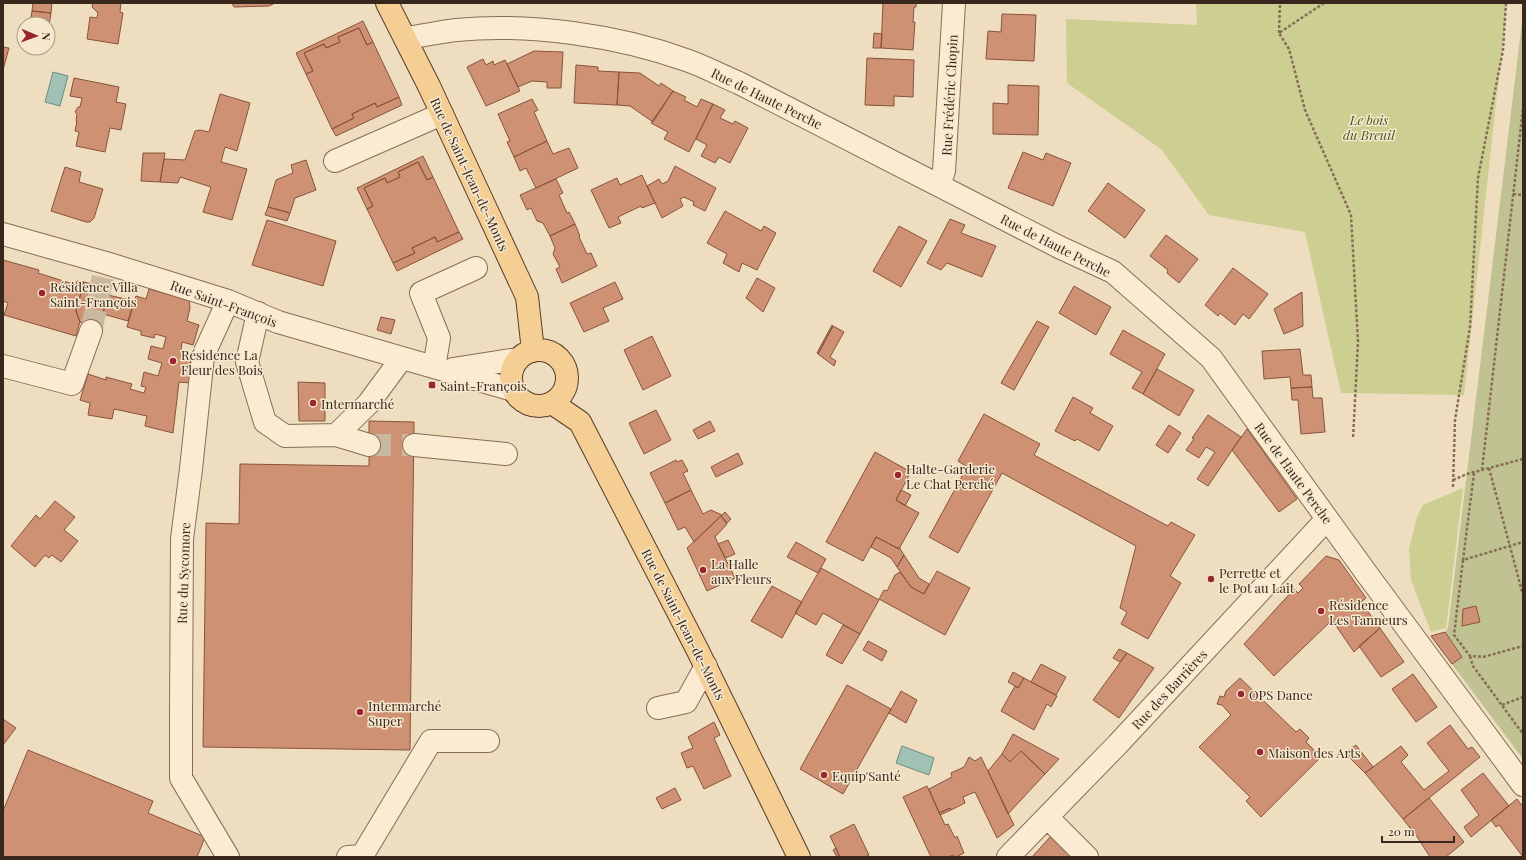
<svg xmlns="http://www.w3.org/2000/svg" width="1526" height="860" font-family="'Playfair Display',serif">
  <style>
    .green { fill: #ccce92 }
    .cemetery { fill: #c0c292 }
    .water { fill: #a2c1b5; stroke: #698f82 }
    .building { fill: #cf9173; stroke: #88533b }
    .lines { fill: none; stroke-linecap: round; stroke-linejoin: round }
    .minor-tunnel { stroke: #cab99e; stroke-width: 22; stroke-dasharray: 22 11; stroke-linecap: butt }
    .minor-casing { stroke: #886d56; stroke-width: 24 }
    .major-casing { stroke: #563b2b; stroke-width: 24 }
    .path { stroke: #886d56; stroke-width: 2.5; stroke-dasharray: 3 2; stroke-linecap: butt }
    .minor { stroke: #faebd2; stroke-width: 22 }
    .major { stroke: #f5ce94; stroke-width: 22 }
    .poi-dot { fill: #9a242f; stroke: #f6e8ce; stroke-width: 1.5 }
    .labels { text-anchor: middle; dominant-baseline: central; stroke-width: 3; stroke-linejoin: round; paint-order: stroke }
    .street-label { font-size: 13px; fill: #37271c; stroke: #f6e8ce }
    .park-label { font-size: 13px; font-style: italic; fill: #4c5421; stroke: #f6e8ce }
    .poi-label { font-size: 13px; fill: #37271c; stroke: #f6e8ce; text-anchor: start }
  </style>
  <rect width="100%" height="100%" fill="#efddbf"/>
  <path class="green" d="M1196,3H1507L1464,395L1341,393L1305,232L1209,215L1161,149L1067,83L1066,19L1197,25Z
    M1463,488L1446,628L1431,632L1411,580L1409,549L1417,517L1423,505Z"/>
  <path class="cemetery" d="M1523,14V759L1431,636L1445,632L1448,628Z"/>
  <path class="water" d="M53,72L68,76L60,106L45,102Z
    M902,746L934,758L929,775L896,763Z"/>
  <path class="building" d="M33,3H52L51,13L32,11Z
    M93,3H121L120,12L123,13L118,44L87,39L90,17L97,18L98,13L92,7Z
    M232,3H275L269,6L234,7Z
    M883,3H916V7H914L913,22H915L913,50L881,48Z
    M32,11L51,13L49,26L48,24L30,23Z
    M1002,14L1036,15L1034,61L986,59L988,31L1001,32Z
    M363,21L373,42L367,45L359,28L338,37L340,42L326,48L324,44L304,53L313,71L306,74L296,53Z
    M359,28L367,45L373,42L399,97L377,107L375,103L352,114L354,118L332,129L306,74L313,71L304,53L324,44L326,48L340,42L338,37Z
    M874,33L882,34L881,48H873Z
    M3,47L9,48L3,70Z
    M26,48H46V52L26,50Z
    M534,51L563,52L561,88H547V82L532,81L518,87L507,64Z
    M867,58L914,60L913,97L894,96V106L865,105Z
    M483,59L486,65L493,61L494,65L505,60L520,91L486,106L467,67Z
    M576,65L598,67V71L619,72L617,105L574,103Z
    M619,72L640,73L659,86L661,83L673,91L653,122L630,106L617,105Z
    M74,78L119,87L116,102L126,104L121,130L110,128L105,152L76,146L79,132L75,131L77,121H76L77,114L75,112L78,107H80L82,98L70,96Z
    M1008,85L1039,86L1038,135L993,134V103L1008,104Z
    M673,91L686,97L684,100L697,107L701,99L713,104L689,152L664,139L668,132L651,123Z
    M220,94L250,103L237,151L225,147L221,162L247,169L232,220L203,212L211,187L180,177L178,183L160,182L164,159L185,160L195,131L200,130L209,132Z
    M399,97L402,105L336,136L332,129L354,118L352,114L375,103L377,107Z
    M532,99L538,110L534,112L547,141L514,157L507,142L510,141L498,114Z
    M713,104L725,110L720,118L733,124L735,121L748,128L730,163L719,157L715,163L701,156L707,145L696,139Z
    M547,141L553,154L569,148L578,168L536,188L526,168L520,171L514,157Z
    M1023,152L1043,160L1046,153L1071,163L1053,206L1008,188Z
    M143,153H165L160,182L141,181Z
    M423,156L433,177L427,180L418,162L398,172L400,177L387,183L385,178L364,188L373,206L367,209L357,188Z
    M306,160L316,190L295,198L290,213L268,207L276,180L293,173L291,165Z
    M418,162L427,180L433,177L459,232L437,242L435,237L412,248L415,253L393,263L367,209L373,206L364,188L385,178L387,183L400,177L398,172Z
    M675,166L716,188L705,211L693,205L694,202L684,197L680,199L683,206L662,218L647,186L659,179L662,184L668,181Z
    M65,167L81,172L79,182L103,189L94,218L90,222H86L51,211Z
    M642,175L655,203L642,208L641,206L618,217L621,223L609,228L591,190L617,178L620,185Z
    M556,179L563,193L559,195L567,213L569,212L575,224L550,236L543,223L537,221L531,208L527,210L520,195Z
    M1108,183L1145,210L1125,238L1088,211Z
    M268,207L290,213L287,221L265,215Z
    M725,211L761,231L764,226L776,233L757,270L742,263L739,272L723,263L727,254L707,243Z
    M950,219L965,225L961,233L996,246L982,277L947,263L941,270L927,263Z
    M267,220L336,241L323,286L252,265Z
    M575,224L580,236L579,237L587,254L591,253L597,266L562,283L556,269L560,267L553,254L555,248L550,236Z
    M899,226L927,241L901,287L873,271Z
    M459,232L463,239L397,271L393,263L415,253L412,248L435,237L437,242Z
    M1166,235L1198,259L1179,283L1167,273L1168,270L1150,256Z
    M3,260L39,270L38,273L76,285L77,281L84,282L76,311L80,322L76,336L4,315L8,303L3,301Z
    M1233,268L1268,294L1249,319L1243,314L1235,325L1220,313L1218,316L1205,305Z
    M757,278L775,288L763,312L746,298Z
    M84,282L109,289L99,327L80,322L76,311Z
    M615,282L623,299L603,308L609,321L584,332L570,303Z
    M1074,286L1111,307L1096,335L1059,313Z
    M149,289L189,300L190,308L187,321L199,325L193,345L182,342L181,350L191,354L190,383L179,382L173,433L145,426L147,416L114,409L112,419L88,415L90,403L80,400L88,374L106,380V377L132,384L130,389L144,393L146,387L141,386L144,372L158,376L162,363L148,359L151,346L163,349L166,337L155,334L154,338L141,335V331L127,327L136,296L146,299Z
    M1302,292L1303,326L1284,334L1274,309Z
    M108,295L134,301L128,321L103,314Z
    M381,317L395,320L391,334L377,330Z
    M1037,321L1049,327L1014,390L1001,383Z
    M832,325L833,326L818,354L817,353Z
    M833,326L844,332L830,357L836,361L834,366L818,354Z
    M1123,330L1165,354L1143,394L1132,388L1142,372L1110,354Z
    M652,336L671,376L643,390L624,350Z
    M1300,349L1303,375H1311L1312,387L1291,388L1290,377L1264,379L1262,351Z
    M1157,369L1194,390L1179,416L1143,394Z
    M298,382L325,383V421H299Z
    M1312,387L1313,398H1322L1325,432L1301,434L1298,400H1292L1291,388Z
    M1073,397L1093,408L1090,413L1113,426L1099,451L1077,439L1075,441L1055,431Z
    M656,410L671,440L644,454L629,423Z
    M984,414L1040,444L1034,455L1168,526L1171,522L1195,535L1170,576L1181,583L1148,639L1121,624L1127,612L1120,608L1136,546L1002,473L958,553L929,537L967,467L958,461Z
    M1208,415L1241,437L1208,486L1197,479L1215,452L1206,447L1199,458L1186,450L1194,439L1192,438Z
    M369,421L414,422L410,750L203,747L206,523L239,524L240,464L369,466Z
    M710,421L715,431L698,439L693,430Z
    M1169,425L1181,433L1168,453L1156,445Z
    M1247,429L1297,499L1279,512L1232,450Z
    M875,452L911,472L896,500L919,513L899,549L876,537L863,561L826,542Z
    M738,453L743,464L716,477L711,467Z
    M676,460L677,462L682,460L688,471L683,473L691,490L665,503L650,473Z
    M691,490L703,514L711,510L722,515L694,542L685,527L678,530L665,503Z
    M901,490L911,495L905,506L896,500Z
    M55,501L75,517L64,530L78,541L61,562L52,555L49,558L45,555L35,567L11,546L36,515L40,519Z
    M725,512L731,519L727,523L721,516Z
    M721,516L727,524L715,537L735,578L707,591L687,548Z
    M876,537L899,549V547L904,555L897,567L891,558L871,547Z
    M728,540L735,554L725,558L718,544Z
    M796,542L826,559L818,573L787,557Z
    M904,555L919,578L929,584L924,594L911,587L897,567Z
    M1326,556L1339,560L1366,598L1361,602L1380,628L1354,652L1332,620L1274,676L1244,644L1294,589L1298,593L1303,588L1299,584Z
    M821,568L879,600L860,634L823,613L816,625L795,613Z
    M937,571L970,588L945,635L879,599L884,590L887,591L895,575L900,572L911,587L924,594Z
    M772,586L802,602L782,638L751,621Z
    M1476,606L1480,622L1462,626L1463,609Z
    M843,625L860,634L842,664L826,655Z
    M1380,628L1404,662L1381,677L1359,646Z
    M1445,632L1462,657L1452,664L1431,636Z
    M868,641L887,651L882,661L863,650Z
    M1119,649L1127,653L1120,662L1113,658Z
    M1127,653L1154,668L1119,718L1093,700Z
    M1041,664L1066,677L1056,695L1031,682Z
    M1013,672L1024,678L1018,688L1008,682Z
    M1413,674L1437,707L1416,722L1392,689Z
    M1024,678L1057,696L1051,707L1047,704L1034,730L1001,711L1015,686L1018,688Z
    M1240,678L1296,732L1300,729L1309,738L1306,742L1321,757L1261,817L1246,801L1250,797L1199,747L1231,715L1222,705L1217,704L1220,696L1224,697L1226,691Z
    M847,685L891,709L843,794L800,769Z
    M901,691L917,700L906,723L889,713Z
    M3,719L16,728L3,745Z
    M714,722L720,735L714,738L731,776L704,789L693,766L687,768L681,753L693,748L688,737Z
    M1450,725L1468,749L1472,747L1480,757L1403,819L1365,773L1401,746L1408,755L1401,762L1424,790L1449,771L1427,743Z
    M1013,734L1059,759L1045,774L1021,751L1010,762L1002,754Z
    M1356,745L1373,767L1365,773L1345,753Z
    M28,750L153,801L148,813L205,837L197,857H3V811Z
    M1021,751L1045,774L1008,814L988,771L1002,754L1010,762Z
    M969,757L975,761L981,757L1014,825L997,838L975,792L963,797L965,803L951,810L950,808L939,813L929,789L952,777L951,773L964,767Z
    M1483,773L1509,806L1471,837L1464,827L1479,815L1461,790Z
    M927,786L945,825L948,824L955,838L957,836L964,853L956,857H953V855L948,857H931L903,797Z
    M675,788L681,800L662,809L656,798Z
    M1429,798L1464,842L1446,857H1430L1418,838L1403,819Z
    M1517,799L1523,807V857L1499,825L1496,827L1491,820Z
    M950,808L951,810L940,815L939,813Z
    M854,824L869,855L865,857H840L830,836Z
    M1051,836L1074,857H1032Z
    M836,848L839,856L837,857L833,850Z"/>
  <g class="lines">
    <path class="minor-tunnel" d="M91,331L106,263
      M369,445H414"/>
    <g class="minor-casing">
      <path id="minor" d="M405,38C422,36 439,32 456,30C530,23 616,35 686,60C704,66 722,76 739,83L1059,247L1113,272L1211,358L1367,574L1523,785
        M335,161L442,114
        M939,185L944,171L954,3
        M3,234L106,263L228,301L278,322L513,390
        M228,301L203,356L191,469L182,539L181,712V778L228,857
        M258,313L247,362L265,422L285,436L336,435L368,404L402,358
        M3,366L72,384L91,331
        M434,367L439,338L421,293L476,268
        M453,369L518,359
        M336,435L369,445
        M414,445L506,454
        M658,708L686,702L706,666
        M1047,817L1087,857
        M348,857L362,856L431,741H488
        M1008,857L1117,745L1327,519"/>
    </g>
    <g class="major-casing">
      <path id="major" d="M387,3L429,86L527,297L533,351
        M511 378a28 28 0 1 1 56 0a28 28 0 1 1-56 0Z
        M552,403L580,422L697,649L799,857"/>
    </g>
    <path class="path" d="M1324,3L1279,33L1289,49L1305,110L1351,215L1358,342L1353,439
      M1279,33L1280,3
      M1513,194L1523,195
      M1489,468L1523,595
      M1482,470L1523,108
      M1474,473L1463,560L1523,542
      M1453,480L1467,474L1523,459
      M1453,487L1455,420L1470,327L1478,178L1503,50L1506,3
      M1463,560L1454,635L1470,656L1483,657L1523,646
      M1470,656L1473,666L1523,734
      M1502,705L1523,697"/>
    <use href="#minor" class="minor"/>
    <use href="#major" class="major"/>
  </g>
  <g class="poi-dot">
    <circle cx="42" cy="293" r="4"/>
    <circle cx="173" cy="361" r="4"/>
    <rect x="428" y="381" width="8" height="8" rx="2"/>
    <circle cx="313" cy="403" r="4"/>
    <circle cx="898" cy="475" r="4"/>
    <circle cx="703" cy="570" r="4"/>
    <circle cx="1211" cy="579" r="4"/>
    <circle cx="1321" cy="611" r="4"/>
    <circle cx="1241" cy="694" r="4"/>
    <circle cx="360" cy="712" r="4"/>
    <circle cx="1260" cy="752" r="4"/>
    <circle cx="824" cy="775" r="4"/>
  </g>
  <g class="labels">
    <g class="street-label">
      <text transform="translate(949 95) rotate(-87)">Rue Frédéric Chopin</text>
      <text transform="translate(767 98) rotate(26)">Rue de Haute Perche</text>
      <text transform="translate(470 174) rotate(65)">Rue de Saint-Jean-de-Monts</text>
      <text transform="translate(1056 245) rotate(27)">Rue de Haute Perche</text>
      <text transform="translate(224 303) rotate(20)">Rue Saint-François</text>
      <text transform="translate(1294 473) rotate(54)">Rue de Haute Perche</text>
      <text transform="translate(183 573) rotate(-88)">Rue du Sycomore</text>
      <text transform="translate(684 624) rotate(63)">Rue de Saint-Jean-de-Monts</text>
      <text transform="translate(1169 689) rotate(-47)">Rue des Barrières</text>
    </g>
    <g class="park-label">
      <text x="1369" y="119">Le bois<tspan x="1369" dy="15">du Breuil</tspan></text>
    </g>
    <g class="poi-label">
      <text x="50" y="286">Résidence Villa<tspan x="50" dy="15">Saint-François</tspan></text>
      <text x="181" y="354">Résidence La<tspan x="181" dy="15">Fleur des Bois</tspan></text>
      <text x="440" y="385">Saint-François</text>
      <text x="321" y="403">Intermarché</text>
      <text x="906" y="468">Halte-Garderie<tspan x="906" dy="15">Le Chat Perché</tspan></text>
      <text x="711" y="563">La Halle<tspan x="711" dy="15">aux Fleurs</tspan></text>
      <text x="1219" y="572">Perrette et<tspan x="1219" dy="15">le Pot au Lait</tspan></text>
      <text x="1329" y="604">Résidence<tspan x="1329" dy="15">Les Tanneurs</tspan></text>
      <text x="1249" y="694">OPS Dance</text>
      <text x="368" y="705">Intermarché<tspan x="368" dy="15">Super</tspan></text>
      <text x="1268" y="752">Maison des Arts</text>
      <text x="832" y="775">Equip'Santé</text>
    </g>
  </g>
  <rect width="1526" height="860" fill="none" stroke="#37271c" stroke-width="8"/>
  <g transform="translate(36 36) rotate(92)"><circle r="19" fill="#f6e8ce" stroke="#aa9b87"/>
  <path d="M0-3L7 15L0 10L-7 15Z" fill="#9a242f"/>
  <text y="-6" font-size="11" font-weight="bold" text-anchor="middle" fill="#37271c">N</text>
  </g>
  <path d="M1382 836v6h72v-6" fill="none" stroke="#37271c" stroke-width="2"/>
  <text x="1388" y="836" font-size="12" fill="#37271c" stroke="#f6e8ce" stroke-width="3" paint-order="stroke">20 m</text>
</svg>
